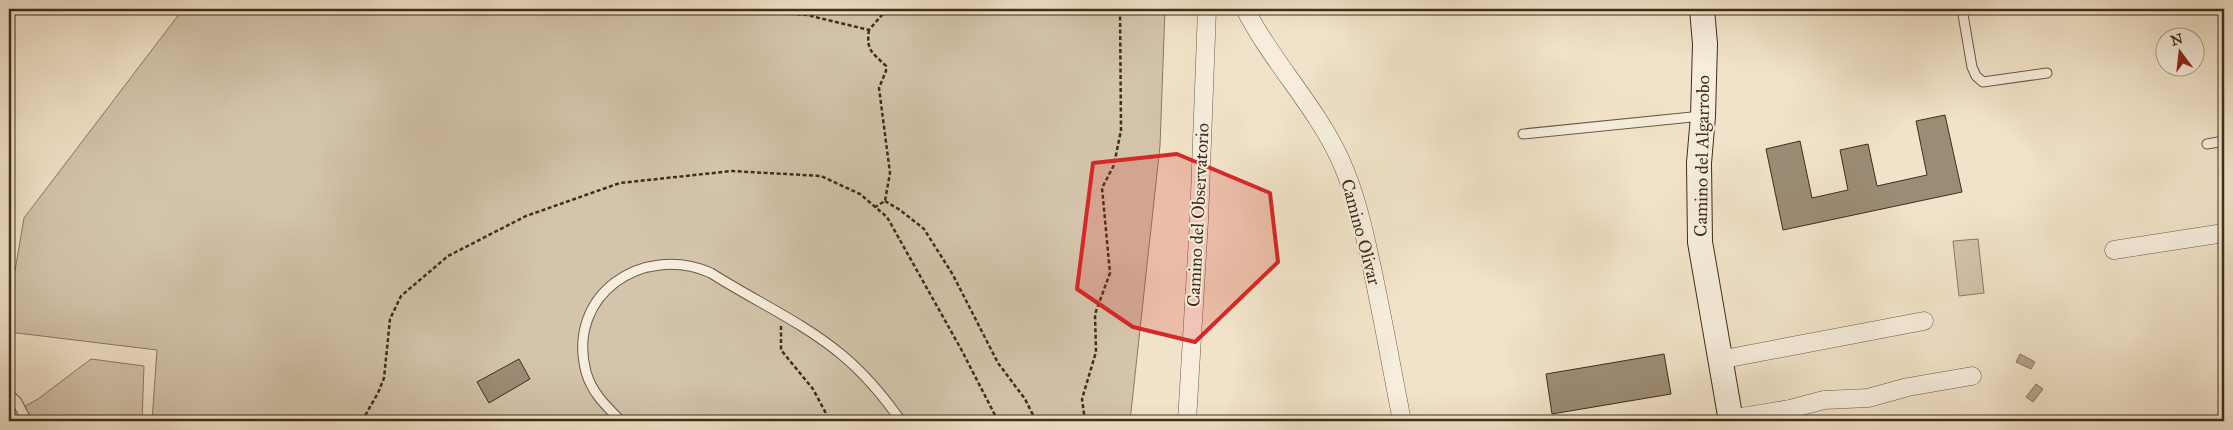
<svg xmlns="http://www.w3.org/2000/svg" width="2233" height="430" font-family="'IM FELL Great Primer',serif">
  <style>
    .green { fill: #d3c4ab; stroke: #8a7863 }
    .water { fill: #b5a58e; stroke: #867560 }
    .building { fill: #9c8c75; stroke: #402d1b }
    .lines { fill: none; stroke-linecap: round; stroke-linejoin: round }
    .lane-casing { stroke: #6c5a46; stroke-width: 11 }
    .street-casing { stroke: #6c5a46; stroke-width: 19 }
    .secondary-casing { stroke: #402d1b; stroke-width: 26 }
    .path { stroke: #402d1b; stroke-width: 2.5; stroke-dasharray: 4 2.5; stroke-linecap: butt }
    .lane { stroke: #f6eddc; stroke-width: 9 }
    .street { stroke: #f6eddc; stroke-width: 18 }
    .secondary { stroke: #f6eddc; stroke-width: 24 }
    .marked { fill: #d62828; fill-opacity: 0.2; stroke: #d62828; stroke-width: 4; stroke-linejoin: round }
    .labels { text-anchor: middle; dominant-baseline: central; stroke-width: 4; stroke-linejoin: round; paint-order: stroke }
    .street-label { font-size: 18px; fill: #402d1b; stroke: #f6eddc }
  </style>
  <rect width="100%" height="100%" fill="#f1e3c9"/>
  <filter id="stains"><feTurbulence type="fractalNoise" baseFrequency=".004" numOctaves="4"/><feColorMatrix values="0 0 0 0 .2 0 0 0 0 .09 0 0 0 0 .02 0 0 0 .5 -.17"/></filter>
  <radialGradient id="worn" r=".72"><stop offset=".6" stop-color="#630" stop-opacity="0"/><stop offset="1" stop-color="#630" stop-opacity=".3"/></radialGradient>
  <path class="green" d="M183,9H1165L1160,146L1130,421H152L157,350L9,332V306L24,218Z
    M1978,239L1984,293L1959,296L1953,241Z
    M91,359L144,366L142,421H9V415L38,399Z"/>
  <path class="water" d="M2020,354L2035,362L2031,369L2016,362Z
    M2036,384L2043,389L2033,402L2026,397Z"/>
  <path class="building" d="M1945,115L1962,192L1783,230L1766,149L1800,141L1812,198L1848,190L1840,150L1868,144L1877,186L1927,175L1916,121Z
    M1664,354L1671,394L1552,414L1546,374Z
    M519,359L530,379L489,403L477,382Z"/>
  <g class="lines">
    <g class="lane-casing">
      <path id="lane" d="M1962,9L1972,67L1976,76L1983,82L2047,73
        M1523,134L1702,116
        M2207,144L2224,141
        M9,394L17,402L27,421
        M621,421C606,406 592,393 586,372C566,295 642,243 711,273C753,300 804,323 842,355C865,374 884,397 901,421"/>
    </g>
    <g class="street-casing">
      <path id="street" d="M1245,9C1272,62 1315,105 1340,159C1356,194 1364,231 1372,268C1383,319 1392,370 1402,421
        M2114,250L2224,233
        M1719,360L1924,321
        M1730,419L1790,409L1824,400L1868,398L1908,387L1972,376
        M1187,421L1199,221L1207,9"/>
    </g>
    <g class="secondary-casing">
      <path id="secondary" d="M1702,9L1705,44L1703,116L1699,163L1700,242L1731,421"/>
    </g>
    <path class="path" d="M732,9L807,15L869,30L887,9
      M869,30C866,51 872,52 886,66V71L879,88L890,173L885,201L875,207
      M885,201L900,210L924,229L953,275L998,363L1025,399L1036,421
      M781,326V350L813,389L830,421
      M362,421L378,393L384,378L390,319L401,296L448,256L526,216L620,183L732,171L821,176L860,194L887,217L961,349L998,421
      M1085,421L1082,399L1096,352L1095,314L1110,273L1102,188L1114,165L1121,130L1120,9"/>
    <use href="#lane" class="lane"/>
    <use href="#street" class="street"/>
    <use href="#secondary" class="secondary"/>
  </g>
  <path class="marked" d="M1177,154L1270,193L1278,262L1195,342L1133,327L1077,289L1093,163Z"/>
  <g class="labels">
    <g class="street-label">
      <text transform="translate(1702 156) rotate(-89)">Camino del Algarrobo</text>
      <text transform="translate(1198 215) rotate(-87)">Camino del Observatorio</text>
      <text transform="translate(1361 232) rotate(75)">Camino Olivar</text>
    </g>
  </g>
  <rect width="2233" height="430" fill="none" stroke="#f1e3c9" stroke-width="30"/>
  <rect x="10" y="10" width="2213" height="410" fill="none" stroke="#402d1b" stroke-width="2.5"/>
  <rect x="15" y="15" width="2203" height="400" fill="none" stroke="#402d1b"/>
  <g transform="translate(2180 52) rotate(345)"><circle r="24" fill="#f6eddc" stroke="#ada08f"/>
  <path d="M0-4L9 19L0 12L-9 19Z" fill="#8f2418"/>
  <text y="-8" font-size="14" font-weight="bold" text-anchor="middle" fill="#402d1b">N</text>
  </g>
  <rect width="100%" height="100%" filter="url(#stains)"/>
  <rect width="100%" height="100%" fill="url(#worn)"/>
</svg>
